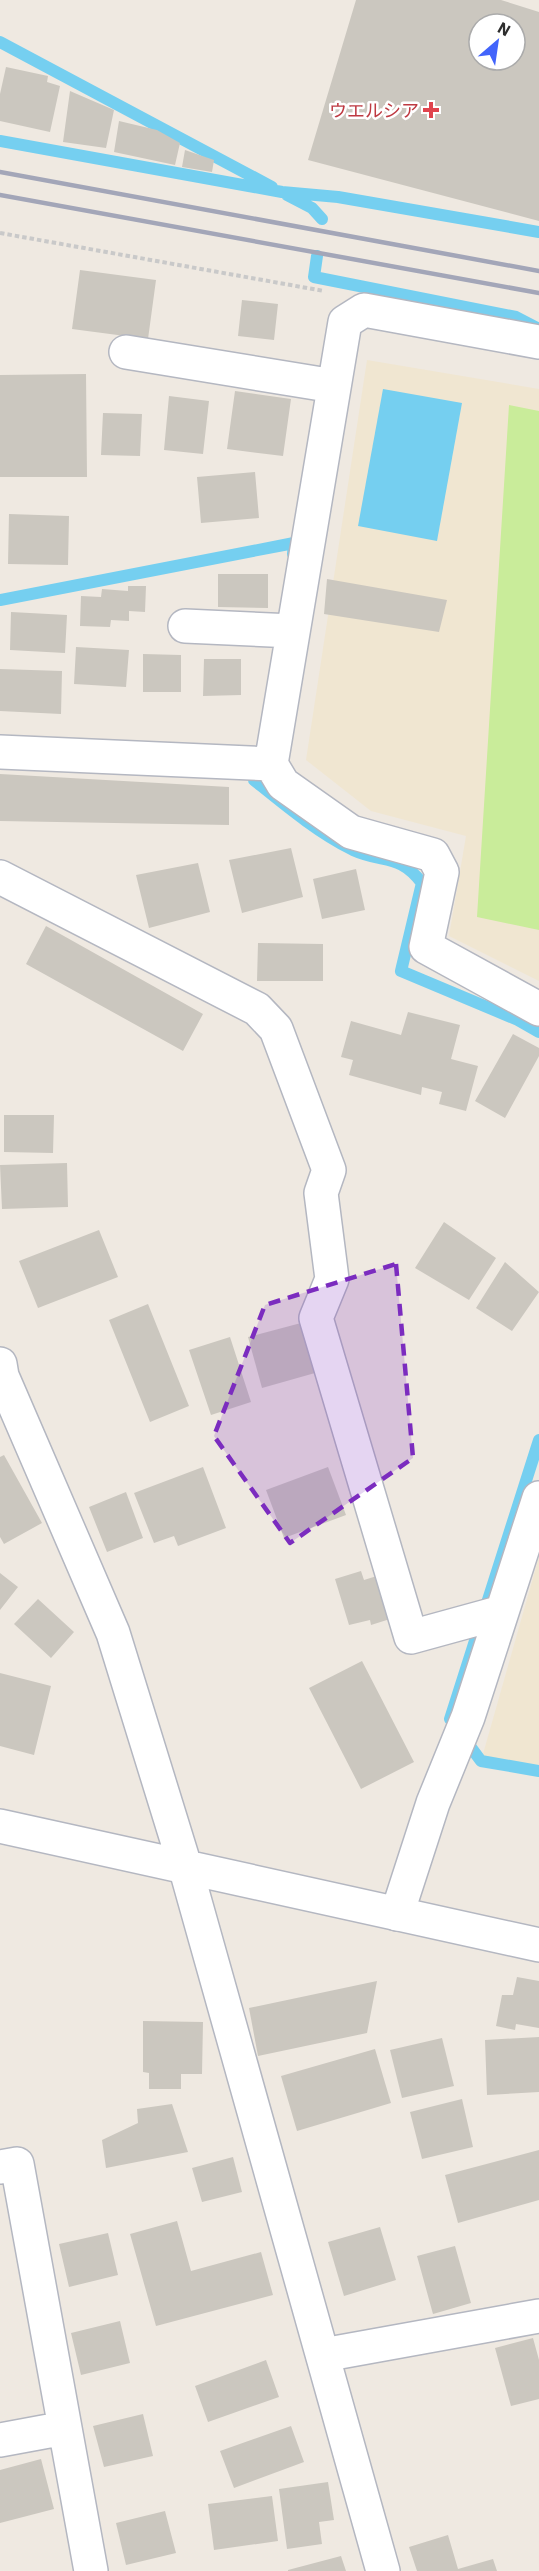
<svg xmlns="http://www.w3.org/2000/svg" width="539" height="2571" font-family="'IBM Plex Sans','Noto Sans JP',sans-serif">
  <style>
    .education { fill: #f0e6d1 }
    .pitch { fill: #c9ec9a }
    .water { fill: #75cff0 }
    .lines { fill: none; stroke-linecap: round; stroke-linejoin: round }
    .stream { stroke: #75cff0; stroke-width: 12 }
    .building { fill: #cbc7bf; fill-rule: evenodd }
    .street-casing { stroke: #b4b7c1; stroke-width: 36 }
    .secondary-casing { stroke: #b4b7c1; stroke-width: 36 }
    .path { stroke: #c9c9c9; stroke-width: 4; stroke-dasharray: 4.5 3; stroke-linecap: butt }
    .street { stroke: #fff; stroke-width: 33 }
    .secondary { stroke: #fff; stroke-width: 33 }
    .rail { stroke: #a3a6b8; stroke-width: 4.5 }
    .marked { fill: #7b2cbf; fill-opacity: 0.2; stroke: #7b2cbf; stroke-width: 4.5; stroke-dasharray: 12 8; stroke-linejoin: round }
    .health-dot { fill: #e0444e; stroke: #fff; stroke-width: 2 }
    .labels { text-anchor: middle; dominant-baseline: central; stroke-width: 5; stroke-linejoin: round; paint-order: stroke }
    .health-label { font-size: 18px; fill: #be3a42; stroke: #fff; text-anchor: end }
  </style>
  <rect width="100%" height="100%" fill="#efe9e1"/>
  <path class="education" d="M367,360L539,389V981L449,936L466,836L371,811L306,760Z
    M539,1557V1771L481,1761Z"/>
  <path class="pitch" d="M509,405L539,411V930L477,917Z"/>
  <path class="water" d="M383,389L462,403L437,541L358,526Z"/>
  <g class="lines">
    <path class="stream" d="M0,42L272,187
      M0,141L282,192L338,197L539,232
      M287,195L312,208L322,219
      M317,256L314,277L516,317L539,329
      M0,600L294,543L293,554
      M257,763L254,780C285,805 317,832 353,850C384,864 399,853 422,883L401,971L518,1020L539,1032
      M539,1440L450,1719L481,1761L539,1771"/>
  </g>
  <path class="building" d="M356,0H501L539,12V221L308,160ZM479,24H515V60H479Z
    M6,67L48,76L47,82L60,86L50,132L0,121V94Z
    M70,91L114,110L106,148L63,142Z
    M119,121L157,130L180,143L175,165L114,152Z
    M185,150L214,160L212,172L182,167Z
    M80,270L156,280L148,339L72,329Z
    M242,300L278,304L274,340L238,336Z
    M86,374L87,477H0V375Z
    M235,391L291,399L283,456L227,449Z
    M169,396L209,401L203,454L164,450Z
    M103,413L142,414L140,456L101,455Z
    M255,472L259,518L201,523L197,477Z
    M9,514L69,516L68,565L8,564Z
    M218,574H268V608L218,607Z
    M327,579L447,600L439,632L324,614Z
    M128,586H146L145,612L129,611V621L111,620L110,627L80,626L81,596L101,597L102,589L128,591Z
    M11,612L67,615L65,653L10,650Z
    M76,647L129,650L126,687L74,684Z
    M143,654L181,655V692H143Z
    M204,659H241V695L203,696Z
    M0,669L62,671L61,714L0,711Z
    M0,774L229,787V825L0,821Z
    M291,848L303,897L242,913L229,860Z
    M198,863L210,912L149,928L136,875Z
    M356,869L365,910L322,919L313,879Z
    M46,926L203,1014L183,1051L26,964Z
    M258,943L323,944V981H257Z
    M408,1012L460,1025L451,1059L478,1066L466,1111L439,1104L442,1092L422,1087L421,1095L349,1075L353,1060L341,1057L351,1021L401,1035Z
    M513,1034L539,1048V1056L505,1118L475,1101Z
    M4,1115H54L53,1153L4,1152Z
    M67,1163L68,1207L2,1209L0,1165Z
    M444,1222L496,1258L469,1300L415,1268Z
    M99,1230L118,1277L38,1308L19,1261Z
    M505,1262L539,1292L512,1331L476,1308Z
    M148,1304L189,1406L150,1422L109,1320Z
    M301,1323L315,1373L262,1388L248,1337Z
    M230,1337L251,1402L211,1415L189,1350Z
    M4,1455L42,1523L4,1544L0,1537V1457Z
    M203,1467L226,1528L178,1546L174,1536L154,1543L134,1493Z
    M328,1467L346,1515L284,1538L266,1490Z
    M126,1492L143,1538L107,1552L89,1507Z
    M361,1571L364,1580L380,1575L390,1619L371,1625L370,1620L349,1625L335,1579Z
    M0,1573L18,1587L0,1610Z
    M38,1599L74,1632L51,1658L14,1624Z
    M362,1661L414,1762L361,1789L309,1688Z
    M0,1673L51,1686L34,1755L0,1746Z
    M517,1977L539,1981V2028L516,2024L515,2030L496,2026L502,1995H513Z
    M377,1981L367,2033L258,2056L249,2008Z
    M143,2021L203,2022L202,2074H181V2089H149V2073L143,2072Z
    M539,2037V2092L487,2095L485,2040Z
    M442,2038L454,2086L402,2098L390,2050Z
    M375,2049L391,2103L297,2131L281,2076Z
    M462,2099L473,2147L422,2159L410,2112Z
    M172,2104L188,2152L106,2168L102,2140L138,2123L137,2109Z
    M539,2150V2200L458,2223L445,2175Z
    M233,2157L242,2192L202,2202L192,2168Z
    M177,2221L191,2271L261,2252L273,2295L156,2326L130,2234Z
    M380,2227L396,2280L344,2296L328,2242Z
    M108,2233L118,2275L69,2287L59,2244Z
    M455,2246L471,2303L433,2314L417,2256Z
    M120,2321L130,2363L81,2375L71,2333Z
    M533,2338L539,2360V2399L511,2406L495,2348Z
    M266,2360L279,2397L208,2422L195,2386Z
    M143,2414L153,2456L104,2467L93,2426Z
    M291,2426L304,2462L234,2488L220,2451Z
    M41,2459L54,2509L0,2523V2470Z
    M328,2482L334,2520L319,2522L322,2544L287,2549L279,2489Z
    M272,2496L278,2541L214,2550L208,2504Z
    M165,2511L176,2553L126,2565L116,2523Z
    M448,2535L458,2569L493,2559L497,2571H417L409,2547Z
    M341,2556L346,2571H288V2570Z"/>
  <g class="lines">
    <g class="street-casing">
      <path id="street" d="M539,342L364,310L345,322L271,764L283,784L351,832L433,855L442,872L426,947L539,1009
        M126,352L334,386
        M185,626L293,631
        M0,752L271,764
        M0,877L257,1009L276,1029L329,1170L321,1193L332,1279L316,1318L411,1637L502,1612
        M397,1914L433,1803L468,1717L539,1498
        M0,2167L17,2164L91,2571
        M323,2355L539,2316
        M0,2440L65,2428"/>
    </g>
    <g class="secondary-casing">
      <path id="secondary" d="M0,1364L2,1376L113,1633L185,1866L383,2571
        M0,1826L539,1945"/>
    </g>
    <path class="path" d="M0,233L324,291"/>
    <use href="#street" class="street"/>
    <use href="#secondary" class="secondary"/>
    <path class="rail" d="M0,172L539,271
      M0,195L539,293"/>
  </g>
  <path class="marked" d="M396,1264L413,1458L290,1543L214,1436L265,1305Z"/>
  <path class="health-dot" d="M428 101h6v6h6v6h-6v6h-6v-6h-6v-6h6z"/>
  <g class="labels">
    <g class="health-label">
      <text x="419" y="110">ウエルシア</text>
    </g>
  </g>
  <g transform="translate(497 42) rotate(29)"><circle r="28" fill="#ffffff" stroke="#ababab" stroke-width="1.5"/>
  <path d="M0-4.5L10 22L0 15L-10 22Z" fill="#4264fb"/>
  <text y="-9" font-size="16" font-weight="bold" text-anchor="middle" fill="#2e2e2e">N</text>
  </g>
</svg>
